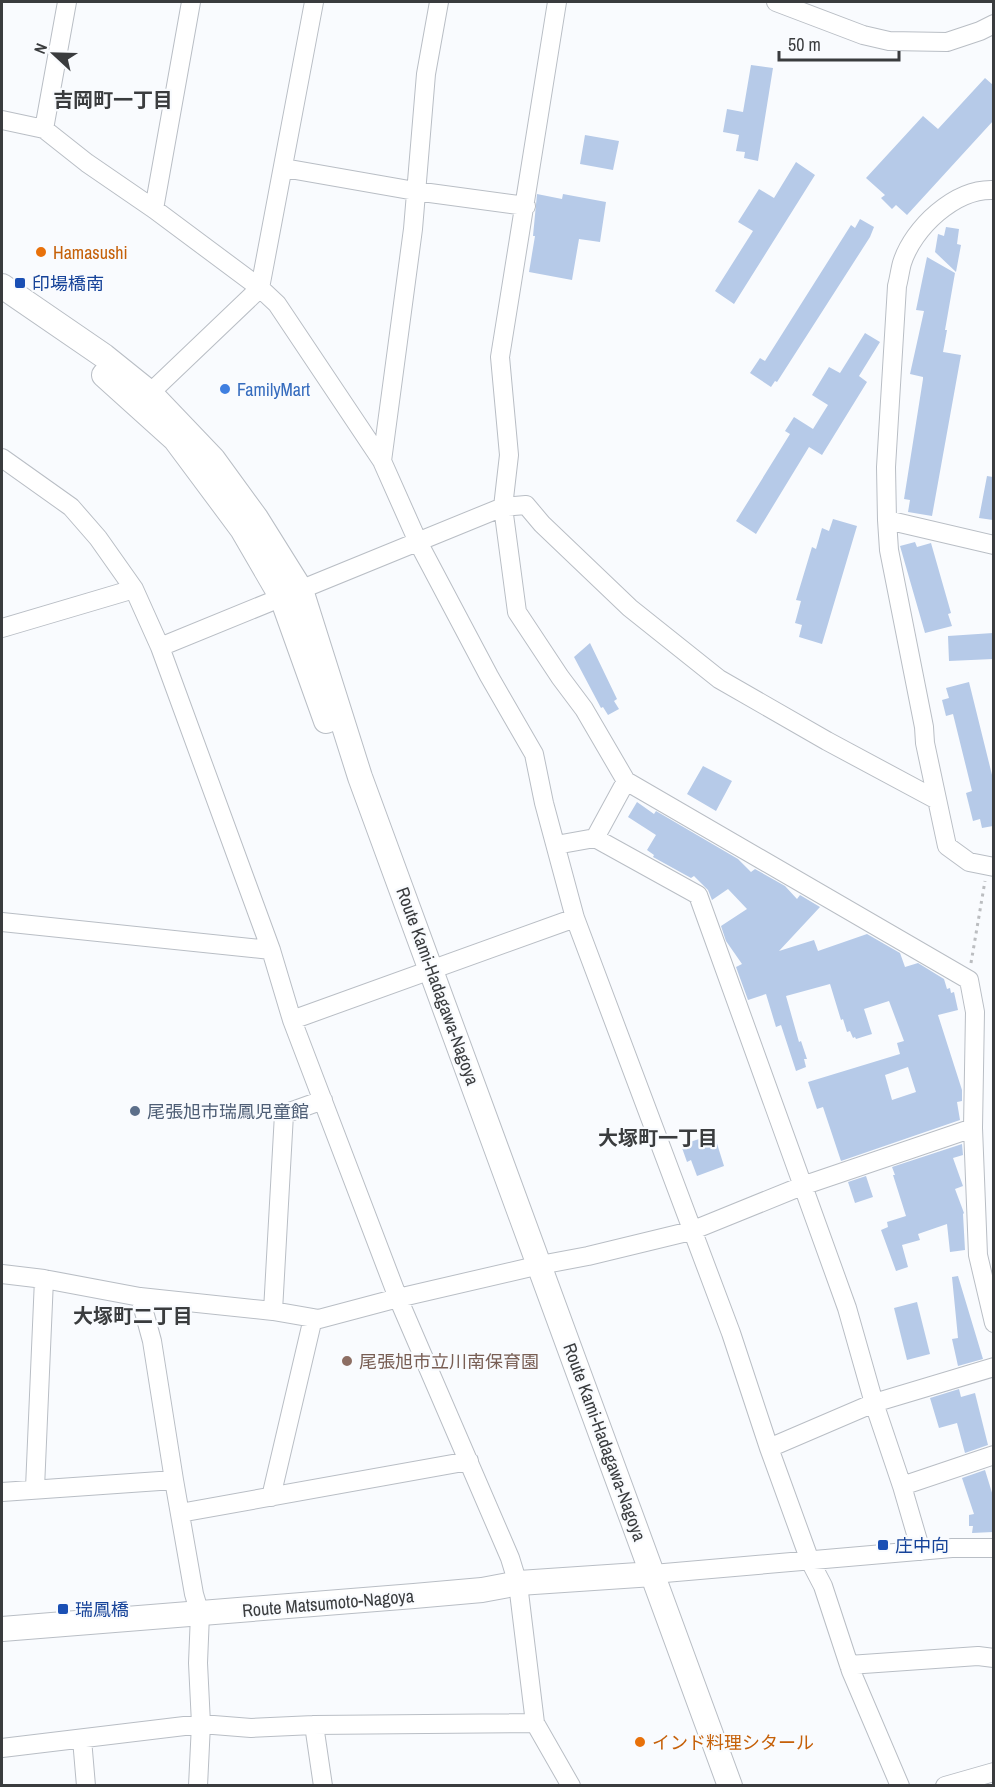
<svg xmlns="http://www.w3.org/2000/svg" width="995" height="1787" font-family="'Archivo Narrow','Noto Sans JP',sans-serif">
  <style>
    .building { fill: #b6cae8; fill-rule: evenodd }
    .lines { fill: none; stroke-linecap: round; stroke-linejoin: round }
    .minor-casing { stroke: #b9bec5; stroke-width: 20 }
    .major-casing { stroke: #b9bec5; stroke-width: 26 }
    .path { stroke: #bbbdc0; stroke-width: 3; stroke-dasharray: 3 4.5; stroke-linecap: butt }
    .minor { stroke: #fff; stroke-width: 18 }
    .major { stroke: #fff; stroke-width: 24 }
    .food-dot { fill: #e8710a; stroke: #f9fbfe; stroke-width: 2 }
    .transit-dot { fill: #1a4fb4; stroke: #f9fbfe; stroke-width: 2 }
    .shop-dot { fill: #3f7fe0; stroke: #f9fbfe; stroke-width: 2 }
    .service-dot { fill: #5c6f8a; stroke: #f9fbfe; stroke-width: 2 }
    .education-dot { fill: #8d6e63; stroke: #f9fbfe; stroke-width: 2 }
    .labels { text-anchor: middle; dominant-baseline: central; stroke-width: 4.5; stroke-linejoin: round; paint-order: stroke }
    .food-label { font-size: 18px; fill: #c56008; stroke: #f9fbfe; text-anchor: start }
    .transit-label { font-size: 18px; fill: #164399; stroke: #f9fbfe; text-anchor: start }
    .shop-label { font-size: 18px; fill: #366cbe; stroke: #f9fbfe; text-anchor: start }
    .street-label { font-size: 18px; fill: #3a3c3e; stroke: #f9fbfe }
    .service-label { font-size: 18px; fill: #4e5e75; stroke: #f9fbfe; text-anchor: start }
    .education-label { font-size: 18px; fill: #785e54; stroke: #f9fbfe; text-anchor: start }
    .neighbourhood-label { font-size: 20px; font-weight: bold; fill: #3a3c3e; stroke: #f9fbfe }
  </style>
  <rect width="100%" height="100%" fill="#f9fbfe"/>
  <path class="building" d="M751,65L773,68L758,161L744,158L745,152L736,151L739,135L723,132L727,109L743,112Z
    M985,78L993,85V121L907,215L896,205L892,209L881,198L885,195L866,178L923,116L938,129Z
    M585,135L619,141L613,170L580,164Z
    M796,162L815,175L734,304L715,291L753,231L738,222L759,189L774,198Z
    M537,194L562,199L563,194L606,202L600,242L579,239L572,280L529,272L535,236H533Z
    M860,219L874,227L870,237L777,382L775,381L771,387L750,373L760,358L765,361L851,225L855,228Z
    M946,227L959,229L957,244L961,245L956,272L935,252L938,234L944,236Z
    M927,257L955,273L945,330H947L943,352L961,355L932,516L908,512L910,500L904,499L923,379V377L910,374L924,311L916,310Z
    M865,333L880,342L859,376L867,382L822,455L809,447L756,534L736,521L790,434L785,431L794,417L813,429L828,405L812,395L829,367L840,373Z
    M987,476L993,477V520L979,518Z
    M833,519L857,526L822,644L799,637L802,625L795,623L801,601L796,600L812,547L816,549L822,528L829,531Z
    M915,542L917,547L931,543L951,613L948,614L952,626L925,633L900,546Z
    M993,633V659L949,661L948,636Z
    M590,643L617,699L614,701L619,709L608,715L603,707L601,708L574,657Z
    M969,682L993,779V826L982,828L980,819L973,821L966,793L972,791L953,714L946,716L942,700L949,698L946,688Z
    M703,766L732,781L716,811L687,794Z
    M637,802L654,814L656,811L738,859L751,872L755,869L785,886L797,899L800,895L820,907L779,951L814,940L818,951L867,934L900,953L905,967L918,963L944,979L947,989L950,988L951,993L954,992L958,1010L938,1015L962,1090V1101L957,1102L960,1120L841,1161L823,1107L817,1109L808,1082L900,1054L897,1043L904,1041L889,1001L864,1009L872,1034L856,1039L855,1037L853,1038L850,1031L847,1032L843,1019L841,1020L830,984L786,996L799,1042L801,1041L807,1059H804L806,1067L796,1071L781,1025L776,1027L766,994L748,1000L736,967L742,964L726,941L721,926L747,909L728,889L712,900L708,890L694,876L691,878L653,857L654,855L647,850L656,835L628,817ZM908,1067L916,1092L892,1100L885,1075Z
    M714,1134L724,1166L697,1176L691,1160L687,1162L681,1145Z
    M962,1144L963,1155L953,1158L963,1186L955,1189L964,1213L963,1214L965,1250L950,1252L947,1224L918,1234L920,1240L902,1245L908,1267L896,1271L881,1230L888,1227L887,1222L906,1216L893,1175H895L892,1167Z
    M866,1176L873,1197L855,1203L848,1182Z
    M958,1276L983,1359L958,1366L952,1339L958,1338L952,1277Z
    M917,1302L930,1354L907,1360L894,1308Z
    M959,1389L961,1397L975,1393L988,1445L965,1453L957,1423L939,1428L930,1398Z
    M985,1470L993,1496V1532L972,1533L973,1526H969V1515L974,1514L962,1478Z"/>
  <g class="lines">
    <g class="minor-casing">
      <path id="minor" d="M557,2L500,357L509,455L503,507L517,612L560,677L584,709L626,781L969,980L975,1012L973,1128L978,1255L994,1323
        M776,2L863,35L889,41L947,42L980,31L994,24
        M2,120L44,129L87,163L154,209L260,288L277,304L382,461L418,542L489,676L534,754L544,803L575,918L731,1333L769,1448L810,1561L823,1586L851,1671L900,1786
        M44,129L67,2
        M284,168L415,191L526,206
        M994,190C955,188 913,228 902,263C900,270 899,279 897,286L886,467L887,520L889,550L924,727L925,743L947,846L969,862L994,867
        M154,209L191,2
        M150,393L260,288L314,2
        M2,458L71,507L98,538L134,589L160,647L271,950L292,1020L398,1298L510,1558L518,1584L535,1723L571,1786
        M382,461L413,229L426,74L439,2
        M887,520L994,545
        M2,628L134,589
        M160,647L503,507L526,505L542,524L630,608L719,679L827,741L937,800
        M595,838L626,781
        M556,845L595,838L698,895L847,1308L874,1403L902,1486L921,1551
        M2,922L271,950
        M292,1020L575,918
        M2,1274L44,1279L140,1297L273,1311L319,1319L398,1298L540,1265L588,1256L691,1231L802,1186L973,1128
        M140,1297L152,1341L174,1480L194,1594L200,1614L198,1663L201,1724L198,1786
        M273,1311L284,1114L323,1100
        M769,1448L874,1403L994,1367
        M902,1486L994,1455
        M35,1488L44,1279
        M2,1492L174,1480
        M271,1497L313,1318
        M180,1513L469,1461
        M653,1574L952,1548H994
        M849,1665L978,1656L994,1658
        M314,1725L323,1786
        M82,1739L86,1786
        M2,1748L201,1724L251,1728L314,1725L535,1723
        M945,1786L994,1772"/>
    </g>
    <g class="major-casing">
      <path id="major" d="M2,286L104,356L150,393L213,459L256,518L301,590L360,777L730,1786
        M104,375L175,439L242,529L282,598L326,721
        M2,1629L414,1596L482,1590L519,1583L653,1574"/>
    </g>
    <path class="path" d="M971,963L985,881"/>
    <use href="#minor" class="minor"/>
    <use href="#major" class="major"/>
  </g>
  <g class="food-dot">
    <circle cx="41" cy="252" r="6"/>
    <circle cx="640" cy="1742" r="6"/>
  </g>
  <g class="transit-dot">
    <rect x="14" y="277" width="12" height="12" rx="3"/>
    <rect x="877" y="1539" width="12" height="12" rx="3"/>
    <rect x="57" y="1603" width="12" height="12" rx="3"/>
  </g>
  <circle class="shop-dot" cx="225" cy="389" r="6"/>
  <circle class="service-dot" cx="135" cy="1111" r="6"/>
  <circle class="education-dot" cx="347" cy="1361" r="6"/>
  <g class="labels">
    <g class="food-label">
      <text x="53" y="252">Hamasushi</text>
      <text x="652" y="1742">インド料理シタール</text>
    </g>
    <g class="transit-label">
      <text x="32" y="283">印場橋南</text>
      <text x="895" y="1545">庄中向</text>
      <text x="75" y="1609">瑞鳳橋</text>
    </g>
    <g class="shop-label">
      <text x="237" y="389">FamilyMart</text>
    </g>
    <g class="street-label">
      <text transform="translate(438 986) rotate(70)">Route Kami-Hadagawa-Nagoya</text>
      <text transform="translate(605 1442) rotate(70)">Route Kami-Hadagawa-Nagoya</text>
      <text transform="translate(328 1603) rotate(-5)">Route Matsumoto-Nagoya</text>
    </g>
    <g class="service-label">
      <text x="147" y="1111">尾張旭市瑞鳳児童館</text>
    </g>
    <g class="education-label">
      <text x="359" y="1361">尾張旭市立川南保育園</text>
    </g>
    <g class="neighbourhood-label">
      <text x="113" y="99">吉岡町一丁目</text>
      <text x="658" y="1137">大塚町一丁目</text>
      <text x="133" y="1315">大塚町二丁目</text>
    </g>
  </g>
  <rect width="995" height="1787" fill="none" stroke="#3a3c3e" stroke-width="6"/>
  <g transform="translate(54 54) rotate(292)" stroke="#f9fbfe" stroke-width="4.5" paint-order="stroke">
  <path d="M0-4.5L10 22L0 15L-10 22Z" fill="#3a3c3e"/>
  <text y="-9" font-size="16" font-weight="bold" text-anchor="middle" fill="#3a3c3e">N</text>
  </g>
  <path d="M779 51v9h120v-9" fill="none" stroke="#3a3c3e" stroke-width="3"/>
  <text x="788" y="51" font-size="18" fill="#3a3c3e" stroke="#f9fbfe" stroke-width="4.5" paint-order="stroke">50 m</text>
</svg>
